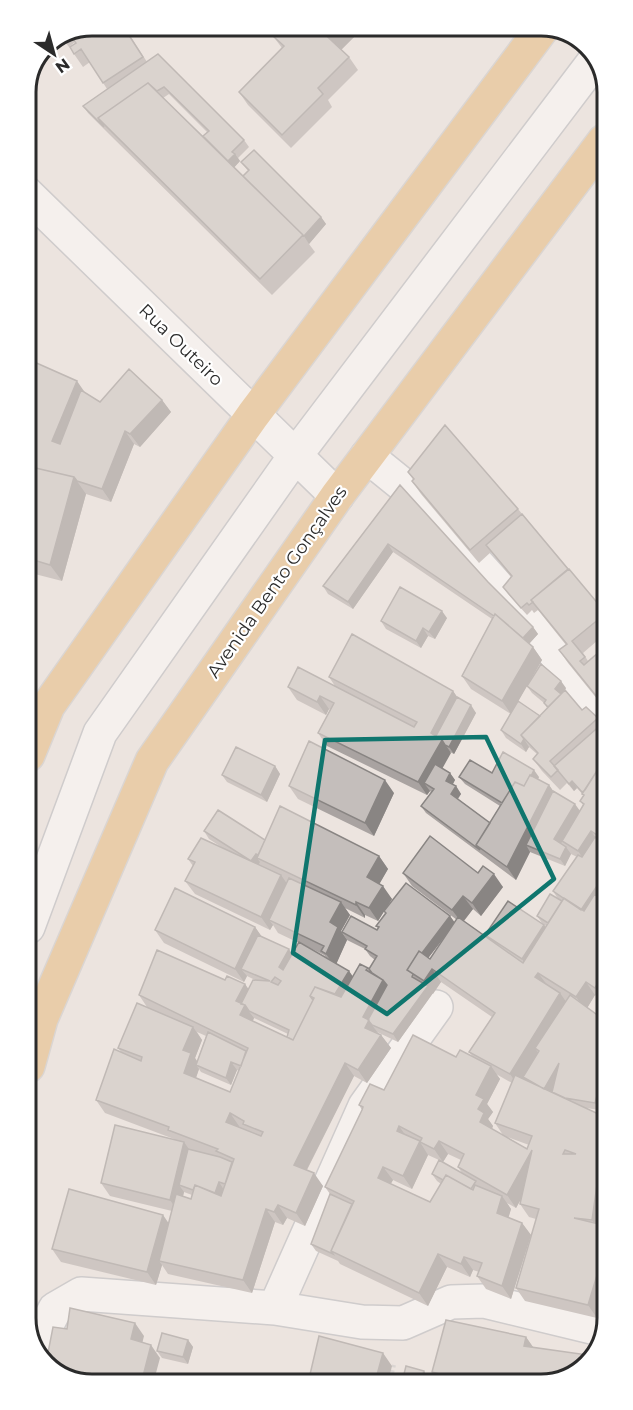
<svg xmlns="http://www.w3.org/2000/svg" width="633" height="1410" font-family="Montserrat,sans-serif">
  <style>
    .lines { fill: none; stroke-linecap: round; stroke-linejoin: round }
    .minor-casing { stroke: #abafb6; stroke-width: 36 }
    .major-casing { stroke: #c4c4c4; stroke-width: 36 }
    .path { stroke: #c4c4c4; stroke-width: 4; stroke-dasharray: 4.5 3; stroke-linecap: butt }
    .minor { stroke: #fff; stroke-width: 33 }
    .major { stroke: #e5b26b; stroke-width: 33 }
    .wall { fill: #a9a3a1; fill-rule: evenodd }
    .shaded-wall { fill: #898583 }
    .building { fill: #c4bebb; stroke: #898583; stroke-width: 1.5; fill-rule: evenodd }
    .marked { fill: none; stroke: #0f766e; stroke-width: 4.5; stroke-linejoin: round }
    .labels { text-anchor: middle; dominant-baseline: central; stroke-width: 4.5; stroke-linejoin: round; paint-order: stroke }
    .street-label { font-size: 18px; fill: #2b2b2b; stroke: #fff }
    .rim { fill: none; stroke: #2b2b2b; stroke-width: 3 }
  </style>
  <rect width="100%" height="100%" fill="#ece4df"/>
  <g class="lines">
    <g class="minor-casing">
      <path id="minor" d="M26,193L337,496
        M367,456L414,494L535,628L606,719
        M28,927L100,733L295,456L596,59
        M275,1308L365,1106L436,1007
        M35,1348L55,1309L81,1294L275,1308L362,1322L403,1323L451,1302L484,1301L604,1330"/>
    </g>
    <g class="major-casing">
      <path id="major" d="M28,755L48,706L253,415L544,26
        M28,1066L41,1019L152,761L337,496L604,141"/>
    </g>
    <path class="path" d="M390,1382L394,1365"/>
    <use href="#minor" class="minor"/>
    <use href="#major" class="major"/>
  </g>
  <path class="wall" d="M92,26H124L147,62L244,140L249,147L238,158L240,161L234,167L243,176L248,171L241,162L321,217L326,224L309,244L315,252L272,295L109,134L88,113L83,106L107,89L90,62L83,67L74,54L75,42L69,47L62,38ZM169,94L207,132L203,136L163,98Z
    M365,26L341,50L349,57L358,70L328,100L332,107L291,148L248,105L239,92L282,48L273,36Z
    M26,374L86,393L100,402L162,400L171,412L140,447L134,444L111,502L86,494L62,581L27,572Z
    M408,472L518,509L605,612V634L583,653L588,661L606,646V710L568,663L559,650L566,645L538,610L534,613L532,610L527,615L508,594L503,587L511,577L491,552L479,563L421,494L412,481L413,479Z
    M400,485L488,582L533,627L538,634L529,644L533,647L542,660L518,701L540,716L547,708L544,703L532,693L527,686L566,688L563,692L582,710L598,718L602,724L606,726V887L600,896L604,1001L595,995L587,1008L607,1022V1084L600,1110L586,1108L607,1118V1188L602,1224L607,1226V1284L597,1318L525,1301L516,1288L536,1219L529,1217L520,1204L522,1197L516,1208L507,1203L511,1209L508,1218L522,1223L531,1235L511,1299L486,1289L477,1276L479,1272L473,1270L470,1277L447,1267L428,1306L340,1264L338,1261L316,1251L311,1244L330,1194L325,1187L362,1110L359,1105L384,1090L456,1057L474,1058L469,1052L492,1017L441,982L398,1042L377,1032L381,1035L391,1048L367,1083L354,1076L307,1170L323,1186L305,1226L287,1218L283,1225L275,1222L252,1293L168,1274L162,1265L156,1285L61,1262L52,1249L169,1223L172,1211L110,1196L101,1183L175,1140L174,1139L105,1113L96,1100L122,1053L118,1048L147,1007L139,995L225,980L245,984L248,990L257,981L247,976L244,982L164,943L155,930L255,927L262,937L292,954L299,943L278,933L273,925L270,930L195,894L185,881L193,866L188,859L226,850L209,839L204,831L379,856L388,869L379,884L392,899L386,909L450,916L455,923L457,920L412,886L403,873H478L503,887L481,916L473,909L464,921L487,937L485,935L544,925L546,927V926L542,923L537,916L558,899L553,891L577,857L571,854L565,866L530,852L516,880L426,813L421,806L431,792L430,791L427,795L327,746L318,733L330,710L329,709L326,715L297,700L288,687L335,686L329,677L453,691L457,697L476,713L454,754L450,752L442,768L450,773L455,780L452,785L456,786L461,794L458,799L490,823L500,806L465,784L459,777L492,773L539,777L538,780L549,785L553,791L580,811L583,805L580,801L584,796L577,788L574,791L567,783L560,790L542,771L533,759L537,754L529,747L526,752L506,738L501,730L511,714L471,689L462,676L492,619L393,552L353,609L328,594L323,586ZM345,908L365,918V915L378,921L384,911L385,913L376,926L378,928L377,930L342,932L347,940L365,949L370,956L375,960L369,969L352,976L349,971L336,964L347,940L341,931L350,915ZM451,929L430,959L428,958ZM308,947L324,955L326,957ZM254,1018L288,1034L287,1037L253,1021ZM197,1032L206,1036L197,1061L195,1058L202,1040ZM199,1069L201,1072L231,1085L237,1070L239,1071L230,1092L196,1078ZM496,1074L512,1083L495,1123L503,1135L492,1129L493,1126L488,1119L493,1112L487,1104L500,1079ZM507,1137L529,1145L527,1149ZM448,1154L461,1160L458,1167L462,1173L443,1162ZM428,1155L439,1160L432,1174L437,1181L441,1184L430,1202L390,1184L393,1180L412,1189ZM184,1192L192,1195L191,1199L183,1196Z
    M447,618L435,639L428,636L421,648L386,629L381,621Z
    M275,766L280,774L267,802L227,782L222,775Z
    M289,786L394,793L374,836L298,799Z
    M526,1337L533,1347L563,1381L439,1382L432,1372Z
    M188,1340L193,1347L188,1364L162,1358L157,1351Z"/>
  <path class="shaded-wall" d="M337,26H365L339,52L328,36Z
    M235,154L240,161L232,170L226,163Z
    M321,217L326,224L309,244L304,236Z
    M77,381L86,394L62,454L52,441Z
    M162,400L171,412L140,447L130,434Z
    M125,431L134,444L111,502L102,489Z
    M74,477L86,494L62,581L50,565Z
    M388,544L393,552L353,609L348,602Z
    M442,611L447,618L435,639L429,632Z
    M533,627L538,634L527,646L522,639Z
    M423,628L428,636L421,648L416,641Z
    M533,647L542,660L511,714L502,701Z
    M561,681L566,688L561,696L555,689Z
    M453,691L462,704L443,741L451,753L432,787L424,783L430,791L427,795L418,782L431,733Z
    M320,696L329,709L326,715L317,702Z
    M471,705L476,713L454,754L449,747Z
    M524,739L529,747L526,752L521,744Z
    M275,766L280,774L267,802L261,795Z
    M534,770L539,777L528,797L523,789Z
    M450,773L455,780L451,788L446,781Z
    M385,780L394,793L374,836L365,823Z
    M572,781L577,788L574,791L569,784Z
    M549,785L558,798L526,845L530,852L516,880L507,867Z
    M456,786L461,794L456,801L451,794Z
    M575,804L580,811L559,847L554,839Z
    M591,831L600,844L587,864L578,851Z
    M566,847L571,854L565,866L560,859Z
    M256,854L259,859L257,858L260,862L256,869L251,861Z
    M379,856L388,869L376,890L367,877Z
    M494,874L503,887L481,916L472,903Z
    M605,874L606,875V887L586,917L581,910Z
    M281,875L290,888L269,920L273,925L270,930L261,917Z
    M383,886L392,899L378,921L369,908Z
    M463,896L473,909L462,923L452,910Z
    M341,902L350,915L341,931L347,940L335,967L326,954L330,922Z
    M356,902L365,915V918L356,905Z
    M606,907V933L597,920Z
    M450,916L455,923L426,961L420,955Z
    M544,925L550,933L527,966L522,959Z
    M255,927L264,940L241,969L247,976L244,982L235,969Z
    M289,949L294,957L284,974L279,967Z
    M432,969L441,982L433,994L424,981Z
    M606,969L607,996L604,1001L595,988Z
    M349,971L354,978L337,1007L332,1000Z
    M538,973L548,986L535,977Z
    M383,980L392,992L372,1025L378,1033L365,1028L363,1017Z
    M586,982L595,995L586,1010L576,997Z
    M245,984L254,997L247,1009L254,1018L249,1028L240,1015L236,1001Z
    M428,986L433,993L398,1042L393,1034Z
    M560,993L569,1006L539,1051L535,1048L539,1054L523,1077L524,1079L519,1087L510,1074Z
    M193,1027L202,1040L195,1058L200,1066L196,1065L199,1069L193,1086L184,1073L183,1050Z
    M381,1035L391,1048L367,1083L358,1070Z
    M607,1036V1052L600,1046Z
    M607,1057V1084L600,1110L595,1103Z
    M231,1062L237,1070L231,1085L226,1078Z
    M345,1063L354,1076L303,1177L294,1165Z
    M559,1063L564,1070L549,1097L544,1089Z
    M491,1066L500,1079L487,1104L493,1112L488,1119L493,1126L489,1135L480,1122L476,1095Z
    M230,1113L239,1126L235,1135L226,1122Z
    M399,1126L408,1139L397,1131Z
    M439,1141L448,1154L443,1162L434,1149Z
    M184,1142L193,1155L179,1185L184,1192L179,1213L170,1200Z
    M420,1142L428,1155L412,1189L403,1176Z
    M532,1150L541,1163L516,1208L507,1195Z
    M607,1158V1170L604,1166Z
    M600,1164L607,1175V1188L601,1233L592,1220Z
    M383,1167L393,1180L387,1191L378,1178Z
    M314,1173L323,1186L305,1226L296,1213Z
    M219,1182L224,1190L219,1203L214,1196Z
    M502,1196L511,1209L506,1226L497,1213Z
    M278,1205L287,1218L283,1225L274,1212Z
    M266,1209L275,1222L252,1293L243,1280Z
    M163,1215L172,1228L159,1261L162,1265L156,1285L147,1272Z
    M522,1223L531,1235L511,1299L502,1286Z
    M604,1252L607,1256V1284L597,1318L588,1305Z
    M438,1254L447,1267L428,1306L419,1293Z
    M464,1257L473,1270L470,1277L461,1264Z
    M135,1323L144,1336L140,1352L131,1339Z
    M526,1337L535,1350L524,1346Z
    M188,1340L193,1347L188,1364L183,1357Z
    M151,1345L160,1358L153,1384H141Z
    M383,1353L392,1366L388,1382H375Z
    M424,1371L429,1379L428,1382H421Z"/>
  <path class="building" d="M92,26H123L143,57L103,83L81,49L74,54L70,47L76,43L70,35Z
    M283,26H316L349,57L318,88L323,94L282,135L239,92L284,46L273,36Z
    M317,26H337L328,36Z
    M158,54L244,140L232,152L235,154L228,161L203,136L209,131L164,87L157,91L148,83L98,118L104,127L83,106Z
    M148,83L303,235L260,279L98,118Z
    M254,150L321,217L304,236L243,176L249,170L241,162Z
    M32,361L77,381L52,441L60,444L81,390L100,402L129,369L162,400L130,434L125,431L102,489L77,481L74,477L27,466L26,374Z
    M445,425L518,509L470,550L412,481L414,479L408,472Z
    M27,466L74,477L50,565L27,558Z
    M400,485L488,582L533,627L523,638L495,614L494,616L388,544L348,602L323,586Z
    M522,514L568,569L531,600L533,602L529,605L527,603L521,608L503,587L512,576L486,545Z
    M569,569L605,612V614L572,641L585,657L580,661L584,665L606,646V708L559,650L567,644L531,600Z
    M400,587L442,611L429,632L423,628L416,641L381,621Z
    M495,614L533,647L502,701L462,676Z
    M352,634L453,691L431,733L442,740L418,782L318,733L334,703L320,696L317,702L288,687L298,667L414,727L417,722L329,677Z
    M541,664L561,681L555,689L561,694L548,707L544,703L546,700L527,686Z
    M565,690L582,710L586,707L598,718L550,761L558,770L551,777L533,759L538,753L521,735Z
    M457,697L471,705L449,747L445,745L442,740L436,736Z
    M518,701L540,716L521,735L524,739L521,744L501,730Z
    M603,723L606,726V761L600,766L585,790L582,792L572,781L569,784L554,766Z
    M309,741L385,780L365,823L289,786Z
    M236,747L275,766L261,795L222,775Z
    M503,752L534,770L531,776L530,775L524,786L515,782L502,803L459,777L470,760L492,773Z
    M606,761V841L591,831L578,851L562,841L584,804L580,801L584,795L582,794L600,766Z
    M435,764L450,773L446,781L456,786L451,794L490,823L476,845L480,850L421,806L434,789L424,783Z
    M530,775L549,785L507,867L476,845L515,782L524,786Z
    M553,791L575,804L554,839L566,847L560,859L526,845Z
    M280,806L379,856L367,877L383,886L369,908L356,902V905L257,858Z
    M218,810L265,840L258,855L256,854L251,861L204,831Z
    M430,836L478,873L483,866L494,874L472,903L463,896L452,910L403,873Z
    M595,837L606,844V875L605,874L581,910L553,891L578,855L582,857Z
    M201,838L281,875L261,917L185,881L195,862L188,859Z
    M289,878L341,902L330,922L338,927L326,954L321,951L324,946L269,920Z
    M406,883L450,916L422,953L419,951L407,970L413,974L412,977L428,986L393,1034L372,1025L368,1020L387,985L383,980L372,973L369,969L377,956L365,949L367,946L342,932L351,916L377,930L379,927L376,926L386,913L384,911Z
    M175,888L255,927L235,969L155,930Z
    M550,894L562,901L548,923L537,916Z
    M594,895L600,896L606,900V907L597,920L606,926V969L595,988L586,982L576,997L538,973L535,977L560,993L510,1074L469,1052L495,1013L432,969L424,981L407,970L419,951L430,959L458,917L523,963L564,898L584,911Z
    M508,901L544,925L522,959L485,935Z
    M258,935L289,949L279,967L283,970L299,942L349,971L335,994L315,987L310,996L313,1000L293,1040L287,1037L289,1030L249,1011L245,1005L241,1004L253,980L270,981L241,969ZM275,977L281,981L278,985L271,982Z
    M157,950L225,980L227,976L245,984L236,1001L245,1005L240,1015L293,1040L314,998L310,996L315,987L341,997L360,964L368,968L366,970L383,980L363,1017L369,1020L365,1028L381,1035L358,1070L345,1063L294,1165L314,1173L296,1213L278,1205L274,1212L266,1209L243,1280L159,1261L176,1194L191,1199L195,1185L221,1196L234,1159L216,1151L218,1149L168,1130L169,1127L96,1100L114,1049L141,1061L142,1057L118,1048L137,1003L193,1027L183,1050L191,1053L184,1073L230,1092L248,1048L139,995ZM230,1113L244,1121L243,1124L263,1132L261,1136L226,1122Z
    M570,995L607,1022V1036L600,1046L607,1048V1057L595,1103L565,1098L552,1092L559,1063L544,1089L523,1077L539,1051L535,1048Z
    M208,1032L246,1051L241,1066L231,1062L226,1078L196,1065Z
    M413,1035L456,1057L460,1050L491,1066L476,1095L484,1099L478,1109L484,1113L480,1122L527,1149L532,1136L495,1123L515,1075L607,1118V1158L604,1166L600,1164L592,1220L574,1218L607,1226V1252H604L588,1305L516,1288L539,1209L520,1204L532,1150L507,1195L458,1167L464,1154L439,1141L434,1149L420,1142L422,1138L399,1126L397,1131L420,1141L403,1176L383,1167L378,1178L430,1202L446,1175L473,1190L475,1185L502,1196L497,1213L522,1223L502,1286L477,1276L482,1263L464,1257L461,1264L438,1254L419,1293L331,1251L354,1201L325,1187L362,1110L363,1107L359,1105L370,1084L384,1090ZM565,1150L576,1154H563Z
    M115,1125L184,1142L170,1200L101,1183Z
    M188,1149L220,1157L232,1162L225,1184L219,1182L215,1193L195,1185L193,1190L179,1185Z
    M439,1160L476,1181L471,1189L446,1175L443,1180L432,1174Z
    M69,1189L163,1215L147,1272L52,1249Z
    M330,1194L352,1204L331,1251L333,1254L311,1244Z
    M70,1308L135,1323L131,1339L151,1345L141,1384H87L52,1371L46,1363L53,1327L67,1329Z
    M446,1320L526,1337L524,1346L595,1356L594,1358L563,1381L469,1382L432,1372Z
    M162,1333L188,1340L183,1357L157,1351Z
    M319,1336L383,1353L375,1382L308,1383Z
    M406,1366L424,1371L421,1382H402Z
    M246,1374L278,1383H234L235,1379L244,1382Z"/>
  <path d="M0 0H633V1410H0ZM486,737L554,879L387,1014L293,953L325,740Z" fill="#ece4df" fill-opacity=".55" fill-rule="evenodd"/>
  <path class="marked" d="M486,737L554,879L387,1014L293,953L325,740Z"/>
  <g class="labels">
    <g class="street-label">
      <text transform="translate(181 345) rotate(44)">Rua Outeiro</text>
      <text transform="translate(277 582) rotate(-55)">Avenida Bento Gonçalves</text>
    </g>
  </g>
  <path d="M0 0H633V1410H0ZM92 36H541A56 56 0 0 1 597 92V1318A56 56 0 0 1 541 1374H92A56 56 0 0 1 36 1318V92A56 56 0 0 1 92 36Z" fill="#fff" fill-rule="evenodd"/>
  <path class="rim" d="M92 36H541A56 56 0 0 1 597 92V1318A56 56 0 0 1 541 1374H92A56 56 0 0 1 36 1318V92A56 56 0 0 1 92 36Z"/>
  <g transform="translate(54 54) rotate(144)" stroke="#ffffff" stroke-width="4.5" paint-order="stroke">
  <path d="M0-4.5L10 22L0 15L-10 22Z" fill="#2b2b2b"/>
  <text y="-9" font-size="16" font-weight="bold" text-anchor="middle" fill="#2b2b2b">N</text>
  </g>
</svg>
